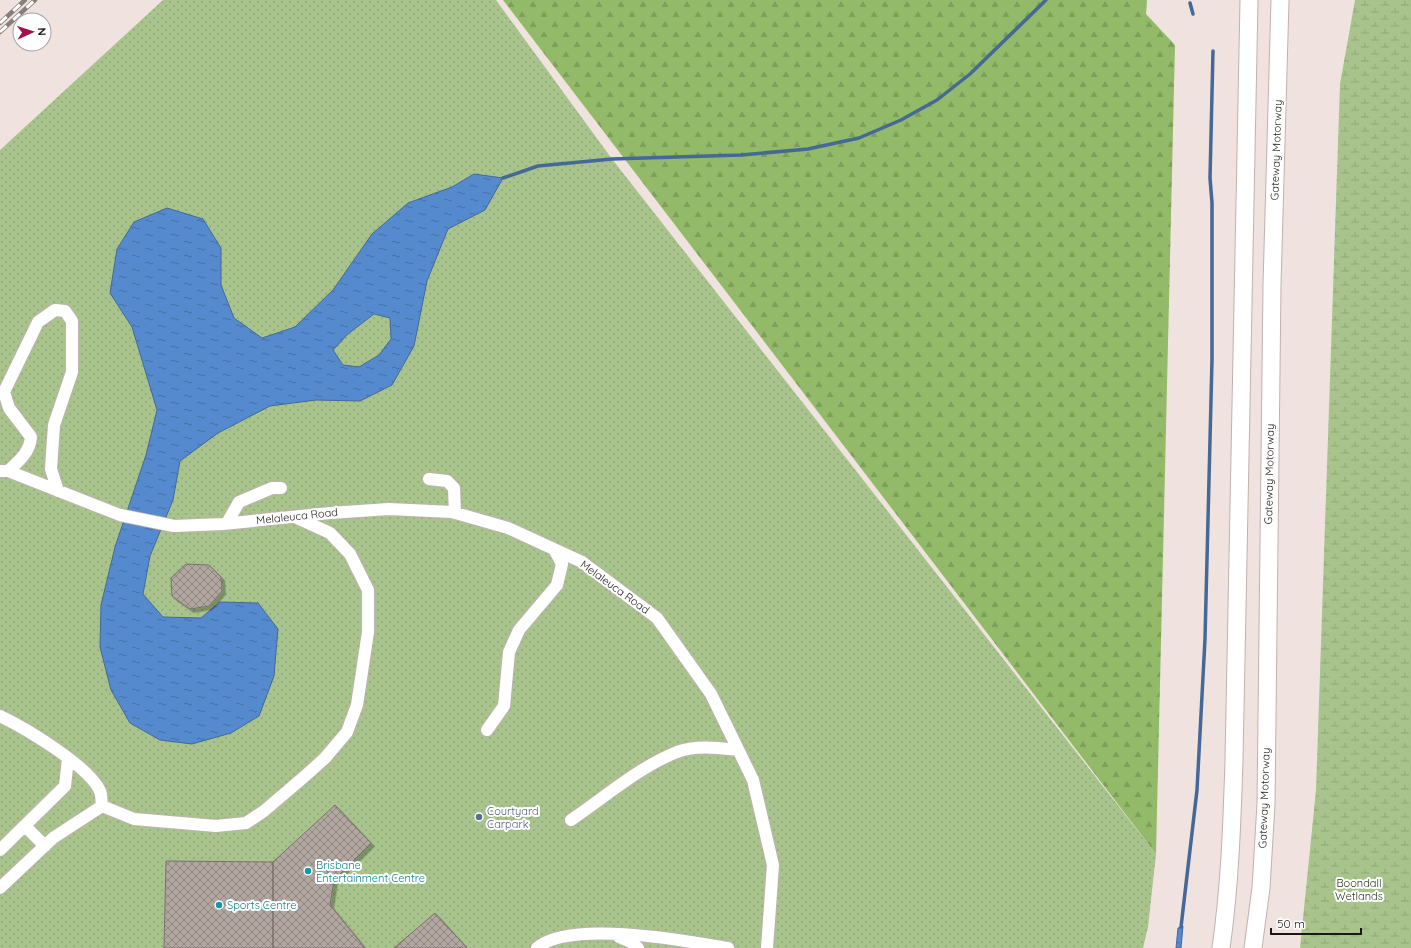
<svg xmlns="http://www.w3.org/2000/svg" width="1411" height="948" font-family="Quicksand,sans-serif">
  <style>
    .grass { fill: url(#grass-dots) }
    .forest { fill: url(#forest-firs) }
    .wetland { fill: url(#wetland-marsh) }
    .water { fill: url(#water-ripples); stroke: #446897; fill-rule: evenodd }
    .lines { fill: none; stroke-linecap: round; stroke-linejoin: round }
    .stream { stroke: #446897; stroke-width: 3.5 }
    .building { fill: url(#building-cross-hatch); stroke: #7b706c; filter: url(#shadow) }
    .minor-casing { stroke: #bfb2ae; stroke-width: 14 }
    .highway-casing { stroke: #bfb2ae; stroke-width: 19 }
    .minor { stroke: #fff; stroke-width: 12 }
    .highway { stroke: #fff; stroke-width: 17 }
    .rail-casing { stroke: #887f7d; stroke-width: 4.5 }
    .rail { stroke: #fff; stroke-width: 3; stroke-dasharray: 9; stroke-linecap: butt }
    .service-dot { fill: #5c6f8a; stroke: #fff; stroke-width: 1.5 }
    .culture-dot { fill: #0f9aa8; stroke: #fff; stroke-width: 1.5 }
    .labels { text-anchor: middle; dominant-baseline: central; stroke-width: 4; stroke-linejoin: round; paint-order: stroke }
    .street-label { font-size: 11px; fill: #1c1716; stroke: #fff }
    .service-label { font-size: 11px; fill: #4e5e75; stroke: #fff; text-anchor: start }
    .culture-label { font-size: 11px; fill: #0d838f; stroke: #fff; text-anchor: start }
    .park-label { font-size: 11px; fill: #273614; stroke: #fff }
  </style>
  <defs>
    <pattern id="grass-dots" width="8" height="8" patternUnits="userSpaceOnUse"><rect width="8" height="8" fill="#a8c48c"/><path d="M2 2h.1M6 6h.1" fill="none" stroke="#90a878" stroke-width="1.8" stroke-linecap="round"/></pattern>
    <pattern id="forest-firs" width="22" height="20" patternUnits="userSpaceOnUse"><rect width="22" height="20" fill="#93ba68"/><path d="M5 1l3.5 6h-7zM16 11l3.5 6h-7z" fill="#7e9f59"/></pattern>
    <pattern id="wetland-marsh" width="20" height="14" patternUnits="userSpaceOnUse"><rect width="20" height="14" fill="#a8c48c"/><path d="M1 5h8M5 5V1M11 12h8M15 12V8" fill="none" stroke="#90a878"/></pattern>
    <pattern id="water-ripples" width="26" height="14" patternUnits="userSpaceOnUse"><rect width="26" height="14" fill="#558ace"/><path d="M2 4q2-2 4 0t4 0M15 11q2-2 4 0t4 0" fill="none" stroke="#4670a6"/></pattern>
    <pattern id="building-cross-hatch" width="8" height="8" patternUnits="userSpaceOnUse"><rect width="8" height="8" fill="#b2a6a1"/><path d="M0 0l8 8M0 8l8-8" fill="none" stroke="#908682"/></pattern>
    <filter id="shadow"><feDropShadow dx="3.5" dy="3.5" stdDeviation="0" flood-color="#0004"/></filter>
  </defs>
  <rect width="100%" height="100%" fill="#f0e3df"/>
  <path class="grass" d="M163,0H496L612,159L1156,854L1148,927L1143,948H0V150Z"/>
  <path class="forest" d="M503,0H1147L1146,14L1175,45L1156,854Z"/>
  <path class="wetland" d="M1355,0H1411V948H1300L1316,790L1340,84Z"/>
  <path class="water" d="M474,174L503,178L485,210L448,229L427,281L414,346L392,385L360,401L316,400L270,406L218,433L180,461L173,500L150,556L143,594L163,617L201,618L220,602L258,603L278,629L274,676L259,716L231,733L192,744L160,740L130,723L111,690L100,647L101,605L115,547L146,455L157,410L132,327L110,293L117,249L134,222L167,208L203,219L221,248V285L234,318L262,338L295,327L333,290L372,234L408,203L452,187ZM374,314L390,318L391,339L379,355L359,367L343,365L333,350L348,334Z
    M1183,926L1181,948H1176L1178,928Z"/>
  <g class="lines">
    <path class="stream" d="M1190,3L1193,14
      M503,178L538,166L612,159L741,155L808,149L859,138L901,120L937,100L970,74L1046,0
      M1181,927L1197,790L1205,639L1212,360V203L1210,178L1213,51"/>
  </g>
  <path class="building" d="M186,564L209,565L221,577L222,591L209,606L190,609L172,596L171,578Z
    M335,805L371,843L334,880L330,905L365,948H273V862Z
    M166,861L273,862V948H164Z
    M435,913L467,948H394Z"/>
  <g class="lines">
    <g class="minor-casing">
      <path id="minor" d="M0,471H8L120,515L174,526L223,524L330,513L389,509L452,512L508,528L582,562L657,618L711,694L753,780L773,865L767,948
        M8,471C19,461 30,452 31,437L9,408L4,392L38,322L55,310L65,311L72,321V372L54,425L51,469L58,491
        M429,479L447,481L454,488L455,513
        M227,523L239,502L272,488H281
        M0,716C25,728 89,766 100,791C102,795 101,802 102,806L53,838L0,888
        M487,730L504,706L509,652L519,630L557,585L562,564L554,549
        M102,806L134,819L216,826L246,823L264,811L305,776L325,758L347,732L357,705L368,632V590L350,554L330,533L295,517
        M571,820C605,797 639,767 677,752C696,745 719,748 738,750
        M25,826L45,846
        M0,850L65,786L68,759
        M619,937L631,942L638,948
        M537,948C570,919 687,941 728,948"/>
    </g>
    <g class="highway-casing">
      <path id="highway" d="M1221,948C1230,885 1232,823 1234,760L1249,0
        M1253,948L1261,888L1266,804L1272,285L1280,0"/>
    </g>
    <use href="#minor" class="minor"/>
    <use href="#highway" class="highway"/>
    <g class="rail-casing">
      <path id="rail" d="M0,23L25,0
        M0,32L35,0"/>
    </g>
    <use href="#rail" class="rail"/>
  </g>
  <circle class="service-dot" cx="479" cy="817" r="4"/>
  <g class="culture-dot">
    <circle cx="308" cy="871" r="4"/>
    <circle cx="219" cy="905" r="4"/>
  </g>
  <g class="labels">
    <g class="street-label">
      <text transform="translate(1276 150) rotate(-88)">Gateway Motorway</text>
      <text transform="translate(1269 474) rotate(-89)">Gateway Motorway</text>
      <text transform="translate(297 516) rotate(-6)">Melaleuca Road</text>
      <text transform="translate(615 587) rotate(36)">Melaleuca Road</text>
      <text transform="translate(1264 798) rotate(-88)">Gateway Motorway</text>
    </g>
    <g class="service-label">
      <text x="487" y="811">Courtyard<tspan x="487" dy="13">Carpark</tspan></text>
    </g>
    <g class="culture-label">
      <text x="316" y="865">Brisbane<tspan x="316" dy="13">Entertainment Centre</tspan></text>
      <text x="227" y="905">Sports Centre</text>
    </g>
    <g class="park-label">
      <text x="1359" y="883">Boondall<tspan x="1359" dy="13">Wetlands</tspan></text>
    </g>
  </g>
  <g transform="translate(32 32) rotate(87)"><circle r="19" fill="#ffffff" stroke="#a4a2a2"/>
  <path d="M0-3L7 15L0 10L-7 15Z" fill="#a30f4f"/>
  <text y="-6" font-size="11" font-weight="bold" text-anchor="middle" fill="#1c1716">N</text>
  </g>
  <path d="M1271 928v6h90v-6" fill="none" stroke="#1c1716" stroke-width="2"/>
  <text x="1277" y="928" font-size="12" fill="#1c1716" stroke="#ffffff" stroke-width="3" paint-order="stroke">50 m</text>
</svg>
